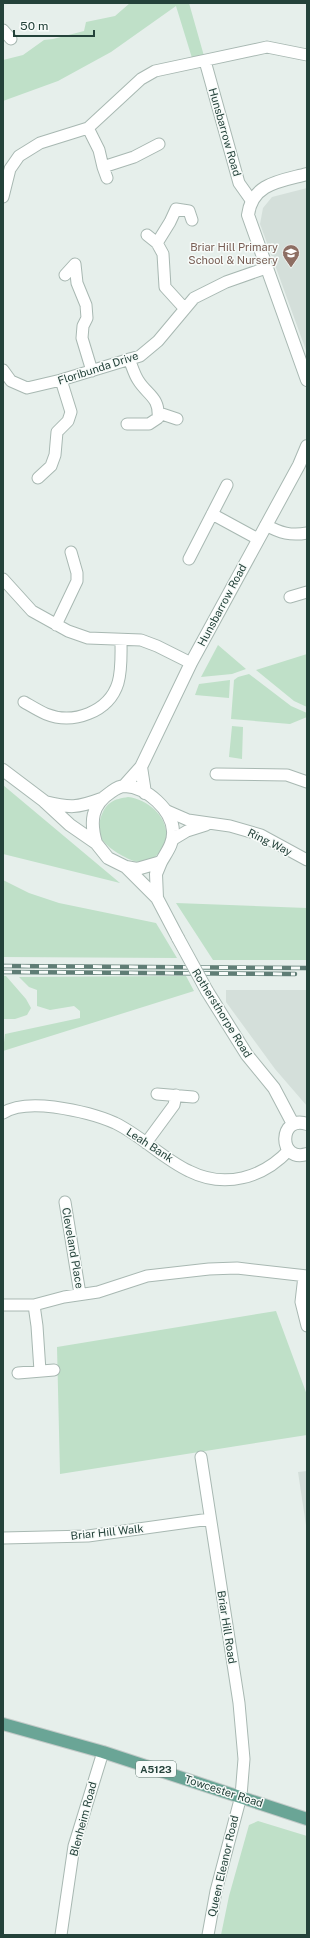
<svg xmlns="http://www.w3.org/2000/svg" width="310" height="1938" font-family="'Public Sans',sans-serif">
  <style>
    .built { fill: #d4dfda }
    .green { fill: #bfe0c8 }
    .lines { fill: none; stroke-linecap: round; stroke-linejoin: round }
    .minor-casing { stroke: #a8b8b2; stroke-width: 13 }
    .tertiary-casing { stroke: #a8b8b2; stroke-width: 14 }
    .primary-casing { stroke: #c2cac8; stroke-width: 14 }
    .minor { stroke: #fff; stroke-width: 11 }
    .tertiary { stroke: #fff; stroke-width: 12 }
    .primary { stroke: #6aa596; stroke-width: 12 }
    .rail-casing { stroke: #5f7d75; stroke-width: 4.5 }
    .rail { stroke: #f7fbf9; stroke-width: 3; stroke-dasharray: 9; stroke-linecap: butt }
    .tertiary-bridge-casing { stroke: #a8b8b2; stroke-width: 14; stroke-linecap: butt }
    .tertiary-bridge { stroke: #fff; stroke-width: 12 }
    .labels { text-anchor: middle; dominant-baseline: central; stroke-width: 3; stroke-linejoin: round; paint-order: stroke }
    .shield { fill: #f7fbf9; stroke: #637a73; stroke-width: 1 }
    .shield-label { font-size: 10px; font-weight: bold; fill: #24423a }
    .street-label { font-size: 11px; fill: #24423a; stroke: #f7fbf9 }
    .education-label { font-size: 11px; fill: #785e54; stroke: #f7fbf9; text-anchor: end }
  </style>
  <rect width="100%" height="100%" fill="#e6efeb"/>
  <path class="built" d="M307,188V353L260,224L263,208L272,197Z
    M226,990H307V1106L275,1069L226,1002Z
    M307,1471V1532L298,1472Z"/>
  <path class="green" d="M130,3H189L204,56L192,58L176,6L111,52L58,81L3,101V60L23,55L44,40L53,39L84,31L86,22L115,16Z
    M218,645L246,669L232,674L201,677Z
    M307,654V707L294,701L256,670Z
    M249,674L291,706L307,713V717L290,724L231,719L234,680L238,677Z
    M230,680L229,698L195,695L199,684Z
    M232,726L243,727L242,759L229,757Z
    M3,785L120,883L3,854Z
    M128,797C156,800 182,833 155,857C150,860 142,861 137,862C126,859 107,848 101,838C96,829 101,809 110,803C115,799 122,798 128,797Z
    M3,880L29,893L59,903L156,923L177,958L3,957Z
    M176,903L307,908V960H213Z
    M6,976L26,999L31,1008L27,1015L15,1019H3V976Z
    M186,976L194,991L3,1051L5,1034L80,1018V1011L74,1006L50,1010L37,1006V990L29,987L19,977Z
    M276,1311L307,1395V1435L60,1474L57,1347Z
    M258,1821L307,1836V1935H221L229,1896L249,1825Z"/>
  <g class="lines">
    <g class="minor-casing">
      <path id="minor" d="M3,30L11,39
        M205,61L239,183L251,200
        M88,128L99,150L103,167L107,178
        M103,167L134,157L159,144
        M3,197L10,169L19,156L40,143L88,128L141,79L155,71L267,47L307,55
        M147,235L157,243L163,254L165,287L185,309
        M157,243L170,222L176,209L189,211L192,220
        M65,275L75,264L77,283L86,305L87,318L83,326L82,338L92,371
        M3,370L11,381L27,388L61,380L140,356L158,341L194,298L226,282L266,268
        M159,413L177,419
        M127,424H149L158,418C160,397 147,395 138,380C134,374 132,366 129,359
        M38,478L51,466L55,455L57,432L68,421L71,412L61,380
        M212,514L258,539
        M266,525C280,533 291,536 307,533
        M189,559L227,485
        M3,579L32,611L68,631L88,638L141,640L157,646L191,663
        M290,597L307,592
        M56,625L77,581V573L71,552
        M24,702C31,706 39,711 46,714C73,725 109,712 118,683C122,669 121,654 121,640
        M216,774L287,775L307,782
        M165,810L188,820L230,826L261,835L307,860
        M172,840L187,831L206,825
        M157,1094L193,1097
        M3,1113C17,1104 38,1105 54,1107C75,1110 95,1114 115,1123C142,1136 163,1159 189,1171C225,1189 263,1178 289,1150
        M146,1143L174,1105L176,1095
        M65,1202L80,1294
        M304,1276L301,1302L307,1326
        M3,1305H34L64,1297L98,1292L147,1276L209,1269L237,1268L307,1276
        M34,1305L37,1326L40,1371
        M18,1373L54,1370
        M201,1457L239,1703L244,1759L241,1796L216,1891L208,1935
        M3,1538L88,1536L210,1519
        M61,1935L74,1846L103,1752"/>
    </g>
    <g class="tertiary-casing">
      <path id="tertiary" d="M307,174C281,181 252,183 248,215L307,380
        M141,767L145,793
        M3,770L44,801L70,825L96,843L108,858L126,867L137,869L161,862C166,853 174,843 173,831C172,810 147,787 125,786C120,786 115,789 111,792C91,805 90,822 96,843
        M124,786L141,767L191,663L299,465L307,446
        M45,802C70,808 77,808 101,799
        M126,867L157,898L178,938
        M157,898L156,874L161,862
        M207,991L247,1055L274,1088L293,1124
        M307,1124C279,1114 277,1163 307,1154"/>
    </g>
    <g class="primary-casing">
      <path id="primary" d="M3,1724L103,1752L307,1819"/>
    </g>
    <use href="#minor" class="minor"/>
    <use href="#tertiary" class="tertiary"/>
    <use href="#primary" class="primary"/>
    <g class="rail-casing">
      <path id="rail" d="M3,966L307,968
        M3,972L295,974"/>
    </g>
    <use href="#rail" class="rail"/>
    <g class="tertiary-bridge-casing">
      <path id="tertiary-bridge" d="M178,938L207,991"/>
    </g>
    <use href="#tertiary-bridge" class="tertiary-bridge"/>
  </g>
  <defs>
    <g id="school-pin" transform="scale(0.9)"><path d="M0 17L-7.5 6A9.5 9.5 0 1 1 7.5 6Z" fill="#8d6e63" stroke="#f7fbf9"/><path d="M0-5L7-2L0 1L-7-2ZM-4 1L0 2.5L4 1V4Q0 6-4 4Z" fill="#fff"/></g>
  </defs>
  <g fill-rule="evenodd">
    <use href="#school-pin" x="291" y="253"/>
  </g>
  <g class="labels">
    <rect class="shield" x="136" y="1761" width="40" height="16" rx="3"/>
    <g class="shield-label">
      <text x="156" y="1769">A5123</text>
    </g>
    <g class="street-label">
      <text transform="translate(225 132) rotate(74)">Hunsbarrow Road</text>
      <text transform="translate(98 368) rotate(-18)">Floribunda Drive</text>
      <text transform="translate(222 605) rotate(-62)">Hunsbarrow Road</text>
      <text transform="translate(270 842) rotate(26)">Ring Way</text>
      <text transform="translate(222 1013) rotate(58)">Rothersthorpe Road</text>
      <text transform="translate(150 1145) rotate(33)">Leah Bank</text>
      <text transform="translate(73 1248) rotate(80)">Cleveland Place</text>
      <text transform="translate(107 1532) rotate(-6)">Briar Hill Walk</text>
      <text transform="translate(227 1627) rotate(81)">Briar Hill Road</text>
      <text transform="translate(224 1791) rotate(18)">Towcester Road</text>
      <text transform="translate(83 1819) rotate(-75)">Blenheim Road</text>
      <text transform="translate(223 1866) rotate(-77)">Queen Eleanor Road</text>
    </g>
    <g class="education-label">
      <text x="278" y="247">Briar Hill Primary<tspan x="278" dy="13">School &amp; Nursery</tspan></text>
    </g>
  </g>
  <rect width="310" height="1938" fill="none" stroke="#24423a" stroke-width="8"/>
  <path d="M14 30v6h80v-6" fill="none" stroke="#24423a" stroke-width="2"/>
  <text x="20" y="30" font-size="12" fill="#24423a" stroke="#f7fbf9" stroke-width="3" paint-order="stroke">50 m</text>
</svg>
